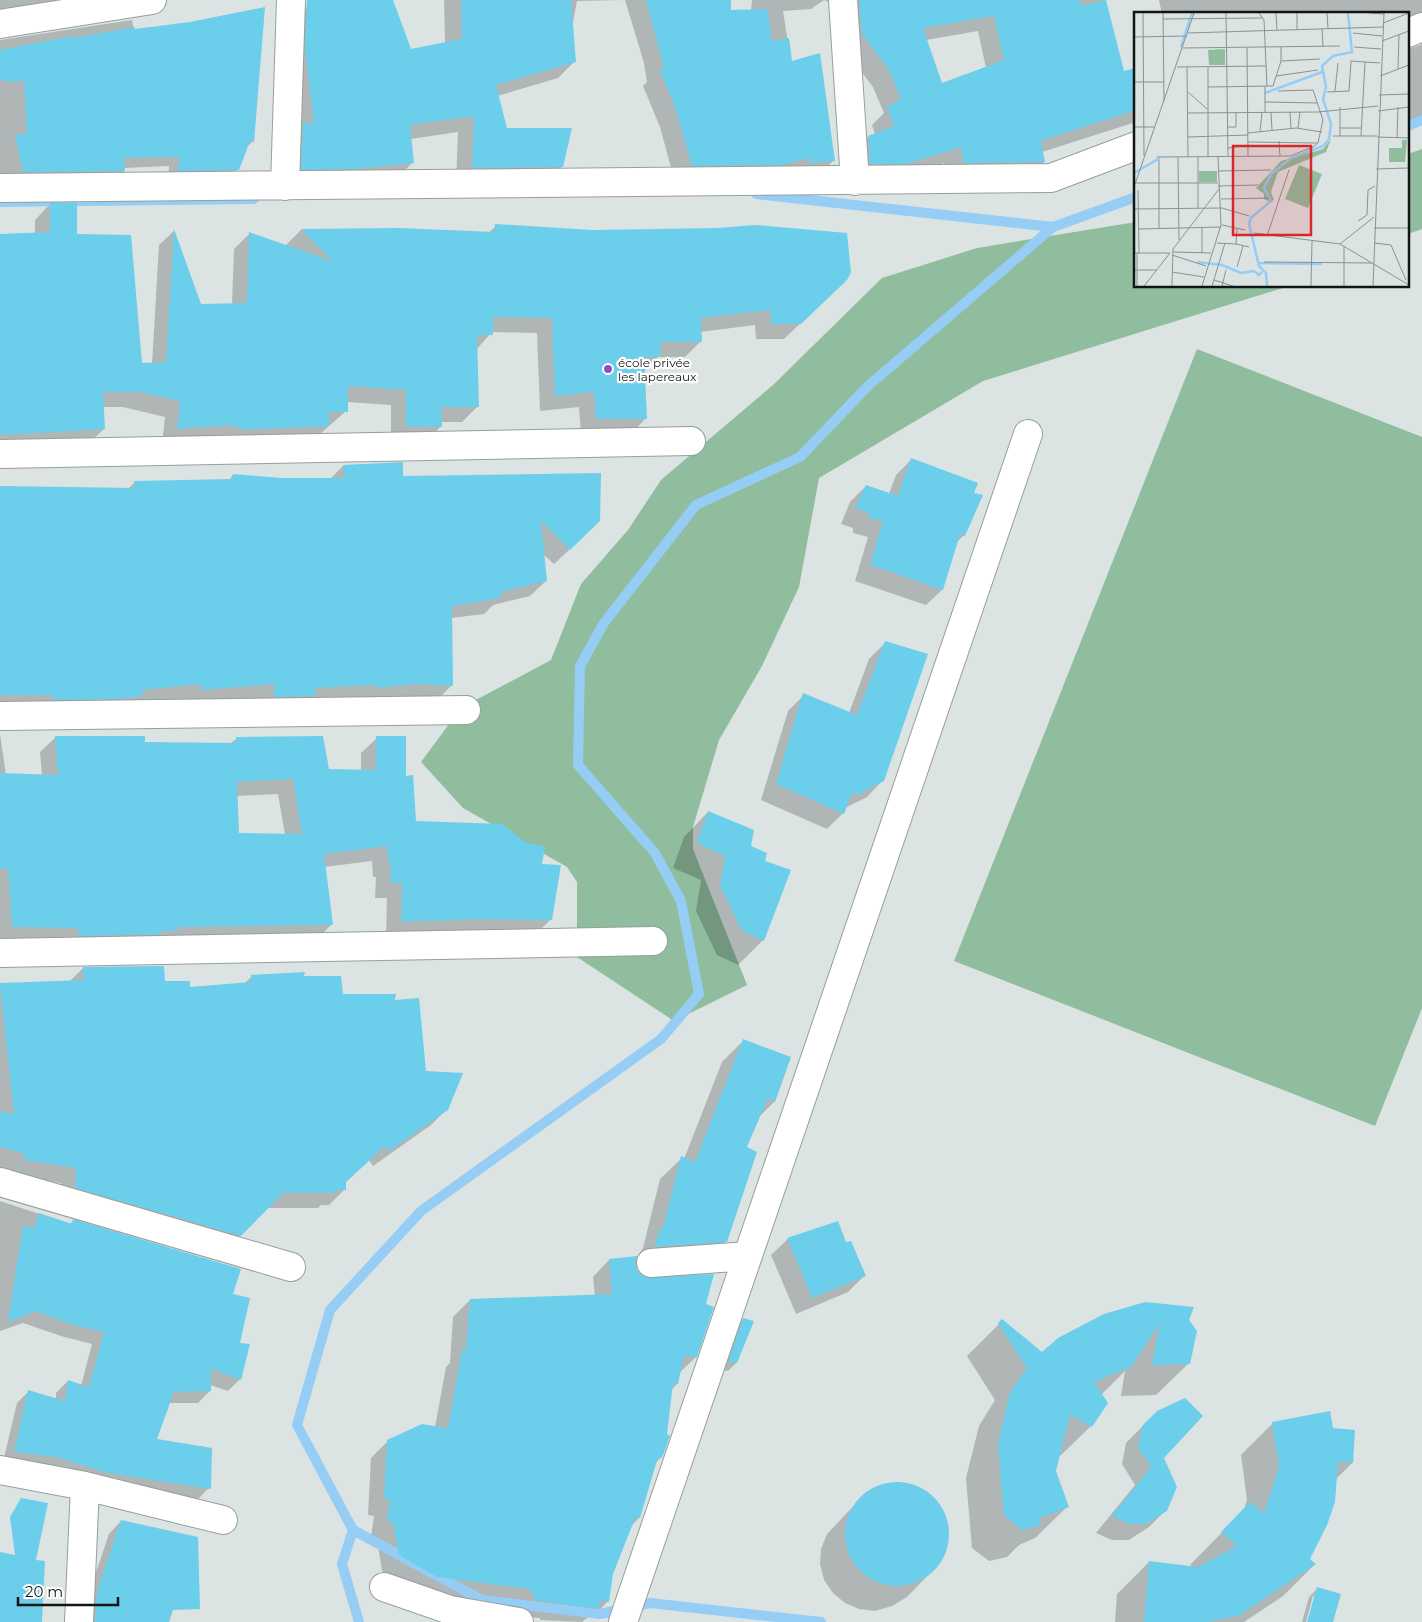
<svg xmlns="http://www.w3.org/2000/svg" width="1422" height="1622" font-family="Montserrat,sans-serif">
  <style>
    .green { fill: #90bd9e }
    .shadow { fill: #0003; fill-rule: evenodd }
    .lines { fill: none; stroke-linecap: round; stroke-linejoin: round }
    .stream { stroke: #95cdf5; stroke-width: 10 }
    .building { fill: #6bceeb; fill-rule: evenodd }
    .minor-casing { stroke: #979e9e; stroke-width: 30 }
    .minor { stroke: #fff; stroke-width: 28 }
    .poi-dot { fill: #8d51c7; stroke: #fff; stroke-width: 2 }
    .labels { text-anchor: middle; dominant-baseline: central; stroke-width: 4.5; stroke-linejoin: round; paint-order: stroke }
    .poi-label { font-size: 12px; fill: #131515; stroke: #fff; text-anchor: start }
    .inset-river { fill: none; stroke: #95cdf5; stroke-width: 2.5 }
    .inset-road { fill: none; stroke: #8c9191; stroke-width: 1 }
    .view { fill: #d62828; fill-opacity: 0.15; stroke: #d62828; stroke-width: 2.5 }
    .inset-edge { fill: none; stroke: #131515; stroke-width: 2.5 }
  </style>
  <rect width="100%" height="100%" fill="#dce3e3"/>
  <path class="green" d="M1422,149V229L1408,234V154Z
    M1136,222V286H1289L983,381L819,478L799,587L762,666L719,740L693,827V849L747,985L674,1021L577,957V882L567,867L463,808L421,762L461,708L551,660L581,584L628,530L661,480L773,385L882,278L977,248Z
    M1197,349L1422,437V1008L1375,1126L954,961Z"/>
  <path class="shadow" d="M0,0H101L0,16Z
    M372,0H392L410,50L445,43L444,0H727L744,83L752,0H1104L1123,73L1136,69V122L1042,152L1044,162L1028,178L947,179L944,163L889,180H853L852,154L868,137L875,134L872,125L884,113L873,87L846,51L842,7L824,0L811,9L783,11L791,62L834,160L817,177L675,182L660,127L643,86L647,82L644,63L625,0L577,1L572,27L575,61L558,78L497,96L506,130L562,166L545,183L456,184L458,132L410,139L412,163L396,179L285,186L290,24L307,7ZM978,31L986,68L941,85L926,40Z
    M1159,0H1422V121L1408,125V49L1421,45L1420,38L1408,28V14H1162Z
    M132,20L134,30L253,141L246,148L237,169L227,180H168L169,166L124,168V171L114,181L0,182V40Z
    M50,204L76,235L141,364H152L159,245L174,231L200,305H232L234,249L249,234L285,246L301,230L400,229L488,233L496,226L830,295L784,339H756L755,325L700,332L701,341L685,357H658L644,372L646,418L631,434H581L579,407L540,411L537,333L492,332L476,350L478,406L462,422H441V426L426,442L391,441V405L347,402L346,411L312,441L162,444L165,417L123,407H103L104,429L88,444L0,448V235L35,233V220Z
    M912,459L972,494L964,535L955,544L942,590L926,605L855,581L868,537L853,533V528L841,524L850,502L866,486L889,494L896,475Z
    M343,466L402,477L600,474L583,537L554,564L543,554L546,581L530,596L493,605L484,614L451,618L452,685L436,701L186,704L185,699L133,704L0,710V487L128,489L135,482L229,480L233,475L281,479H330Z
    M885,643L883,780L867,797L845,808L843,813L827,829L761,800L788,711L804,695L849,713L869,659Z
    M0,734L6,775L42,776L40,752L56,737L144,743L230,744L237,738L328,770L361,771V753L377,738L404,777L415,822L540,866L550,920L535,935L386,937L387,898H375L376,877H373L372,861L324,867L332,924L316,940L0,942ZM278,794L285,835L238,834L236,796Z
    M708,812L749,846L763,862V940L738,965L717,955L696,911L701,880L673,868L684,837Z
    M83,968L189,989L244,984L251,977L303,978L342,995L394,1001L425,1073L447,1109L431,1125L373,1166L369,1160L345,1183V1189L329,1205H321L318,1208H267L225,1251L60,1203L61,1183L9,1175L8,1170L0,1168V984L70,981Z
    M744,1040L789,1058L774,1102L759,1117L745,1148L726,1241L704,1263L635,1268L643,1278L705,1305L696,1357L679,1373L677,1384L671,1390L661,1457L655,1464L639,1518L630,1527L612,1573L608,1601L592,1618L588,1617L582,1622L540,1620V1618L517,1616L513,1605L420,1593L382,1571L377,1539L371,1537L374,1516L368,1515L371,1458L388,1441L435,1427L446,1367L450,1363L453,1317L470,1300L595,1296L593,1277L609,1260L637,1257L643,1248L660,1179L682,1158L684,1159L722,1062Z
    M0,1201L70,1224L73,1221L232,1295L240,1379L228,1391L210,1385V1391L198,1403H168L156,1440L209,1488L197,1500L4,1458L17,1403L29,1391L56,1399V1393L68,1381L81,1386L92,1344L61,1336L23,1323L0,1331Z
    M788,1239L845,1243L864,1276L848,1292L796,1314L771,1255Z
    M1105,1315L1187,1320L1189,1363L1156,1395L1121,1396L1125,1371L1101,1395L1091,1426L1058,1458L1055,1471L1068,1506L1035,1538L1019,1545L1007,1557L989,1561L972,1548L966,1478L979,1426L995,1400L967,1356L1002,1321L1042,1354Z
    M744,1319L736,1363L728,1371L721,1370L736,1327Z
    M1157,1412L1166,1510L1149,1527L1129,1540H1112L1096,1533L1135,1485L1122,1464L1126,1443Z
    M1273,1423L1332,1429L1352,1463L1336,1479L1309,1559L1315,1564L1283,1596L1244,1622H1115L1117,1594L1149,1562L1194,1568L1190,1565L1244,1510L1247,1500L1241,1455Z
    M894,1483L912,1486L928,1493L939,1506L947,1522L948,1540L943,1557L932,1571L907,1597L892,1606L875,1611L859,1609L845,1603L833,1593L824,1580L820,1564L821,1549L827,1534L862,1497L877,1487Z
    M121,1521L163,1622H84L85,1605L109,1534Z
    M1317,1589L1331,1622H1308L1315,1596H1313L1306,1622H1302L1309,1597Z"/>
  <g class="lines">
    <path class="stream" d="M1408,126L1422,120
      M756,194L1053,227
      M0,202L254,199
      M353,1530L482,1600L600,1614L650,1603L821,1622
      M359,1622L342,1564L353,1530L297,1425L330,1310L421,1211L661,1039L699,994L681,901L655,853L578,765L580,666L604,623L696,505L800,457L868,386L1053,227L1136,197"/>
  </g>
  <path class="building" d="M307,0H393L411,49L462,39L461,0H571L576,62L496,85L507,128H572L563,167L472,168L474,116L410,125L414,163L354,169L301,170L303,123H314L305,48Z
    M646,0H731V10L768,9L772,41L789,38L792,61L820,53L835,161L809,163V158L781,165L692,166L676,110L659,68H664Z
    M859,0H1080L1081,6L1106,0L1124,71L1136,68V110L1041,141L1045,162L963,163L961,147L906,164H870L868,136L894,126L887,107L901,99L889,70L862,34ZM994,16L1004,60L942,83L923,28Z
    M265,7L254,142L250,141L239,170L178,171L179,157L124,158L125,171L23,172L15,135L27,133L24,81L4,82V80H0V50L73,36L74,38L135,27V29L190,22Z
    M50,203H77V234L131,235L142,363L166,362L174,229L201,304L247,303L249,232L332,261L301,229L400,228L494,232L495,224L592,230L718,228L755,225L847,233L851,272L847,280L801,324H771L770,310L701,318L702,342H661L660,357H644L647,419H596L594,392L555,396L552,318L493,317V335H477L479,407H441L442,427L406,426V390L348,386V412H329V426L240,430L241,427H232V425L177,429L180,401L139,392H103L105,429L0,435V234L50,232Z
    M911,458L978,483L974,493L983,495L965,536L960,534L943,590L870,565L883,521L868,517V512L855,508L866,485L898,496Z
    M403,462V476L601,473L600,521L570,550L541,521L547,581L501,592V598L452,606L453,686L416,684L376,688V685L315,688L316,696L274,697V684L201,690V684L142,690L143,696L117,699L53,700V695H0V486L135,488L134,481L232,479L233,474L282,478H344L343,465Z
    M885,641L928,654L884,781L857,795L852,793L844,814L776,784L803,693L857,715Z
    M55,736H145V742L236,743V737L323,736L329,769L376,770V736H406V776L413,775L416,821L502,824L525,842L545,847L542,864L561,865L552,920L476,919L401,922L402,883H390L391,862H388L387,846L324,854L333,925L177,927L178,931H161L162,934L79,936L78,929L75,928L12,927L8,869L0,868V773L58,775ZM293,779L302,834L239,833L237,782Z
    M708,811L754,830L751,846L767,853L765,861L791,870L764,941L742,931L720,885L725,856L697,843Z
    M164,966L165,981H190V987L251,982V975L305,972L304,976H341L343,994H396L395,1000L419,998L426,1071L463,1073L448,1110L389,1151L385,1146L346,1182V1190H338L335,1193H283L241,1236L75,1188L76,1168L24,1160L23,1153L0,1147V1111L14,1115L0,983L84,980L83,967Z
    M743,1039L791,1057L775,1102L768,1098L747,1147L757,1152L727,1242L654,1247L661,1228H663L681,1156L695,1162Z
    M39,1213L72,1224L73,1219L241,1269L233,1294L250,1298L240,1343L250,1344L241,1380L211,1369V1391L174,1392L157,1439L212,1448L211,1489L103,1472L57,1457L14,1452L28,1390L65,1401L68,1380L89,1387L104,1332L73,1325L35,1311L8,1322L23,1225L34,1229Z
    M838,1221L846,1242L851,1241L866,1276L812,1298L787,1238Z
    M637,1256L635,1264L638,1271L645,1277L714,1274L706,1304L714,1307L697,1357L684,1356L678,1384L673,1383L667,1434L670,1436L662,1458L658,1457L640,1518L636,1517L634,1521L613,1574L609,1602L602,1600L597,1609L534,1600V1592H529V1589L437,1577L399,1555L393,1523L387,1521L390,1499H384L387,1440L422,1424L448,1428L462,1349L466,1350L470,1299L612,1294L609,1259Z
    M1145,1302L1194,1307L1189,1320L1197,1331L1190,1364L1152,1365L1160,1323L1131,1367L1094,1382L1108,1403L1092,1427L1070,1415L1056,1471L1069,1507L1040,1518L1041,1525L1022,1530L1004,1515L998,1445L1010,1392L1027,1368L998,1323L1002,1319L1042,1352L1058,1338L1104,1314Z
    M743,1318L754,1321L737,1363L728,1362Z
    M1185,1398L1203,1416L1164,1458L1177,1487L1167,1511L1146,1524H1129L1112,1516L1151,1467L1138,1447L1142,1426L1157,1411Z
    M1330,1411L1333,1428L1355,1430L1353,1463L1338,1462L1335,1502L1327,1525L1310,1559L1316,1564L1240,1615L1206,1622H1144L1149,1561L1198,1567L1237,1546L1221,1532L1250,1502L1264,1513L1279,1467L1272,1422Z
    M845 1534a52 52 0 1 1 104 0a52 52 0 1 1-104 0Z
    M21,1498L48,1503L36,1560L45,1561L42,1622H0V1552L15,1555L10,1517Z
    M121,1520L198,1537L200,1609L173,1610L169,1622H95L97,1592Z
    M1317,1587L1341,1594L1333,1622H1307Z"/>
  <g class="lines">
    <g class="minor-casing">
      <path id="minor" d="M843,0L855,181
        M0,24L152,0
        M1408,33L1422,27
        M285,186L291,0
        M0,188L1051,178L1136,146
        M0,454L691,441
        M0,716L466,710
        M0,953L653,941
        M0,1182L291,1267
        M651,1263L748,1256
        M0,1470L85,1486L223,1520
        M384,1587L450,1610L519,1622
        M79,1622L85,1486
        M623,1622L1028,434"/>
    </g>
    <use href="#minor" class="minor"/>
  </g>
  <circle class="poi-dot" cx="608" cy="369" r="5"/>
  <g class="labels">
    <g class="poi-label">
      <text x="618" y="362">école privée<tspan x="618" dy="14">les lapereaux</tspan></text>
    </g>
  </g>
  <g transform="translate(1134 12)">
    <rect width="275" height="275" fill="#dce3e3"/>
    <path d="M91,37V53H75L74,38ZM197,127L192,140L144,160L137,180L140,188L136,190L130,187V182L122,176L147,149L189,137ZM268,128H273L271,150H255V136H268ZM165,153L188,162L174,196L151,187ZM65,159H83V170H65Z" fill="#90bd9e"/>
    <path class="inset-river" d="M47,35L58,1M131,81L188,60M0,161L26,146M63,250L88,253L107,261L120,259L125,263L128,260M125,251L188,252M133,274L132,261L125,254L115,212L117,206L137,189L130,176L137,162L157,146L189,134L195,127L197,112L189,87L192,75L188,54L199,44L218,40L214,1"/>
    <path class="inset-road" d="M9,1L10,144M29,1L30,89M92,1L94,144M125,1L130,8L133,74M142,1L143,18M163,1V17M193,1L194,16M235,1L250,2M29,7L128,6M249,11L275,1M188,16L189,35M54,21L249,15M219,21L248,24M0,25L53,24M248,29L275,19M220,35L247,37M49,36L206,34M113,36L114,144M147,49L186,47M43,55L132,54M53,55L54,145M74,55V145M264,57L265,23M142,64L184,58M246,64L275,53M0,70H30M74,75L139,74L147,49V35M201,79L204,51M54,80L73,97M193,80L215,79L217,49L246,51M245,83L275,82M131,90L184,91M244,99L275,95M131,100V74M137,100L138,118M156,100L157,116M54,101L184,100L244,94M0,115H21M94,115H102V100M164,116L166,100M206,116H227M126,120L128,100M114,121L162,116L188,120M199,124H243M206,124V95M227,124L231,50M54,125L114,123M243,125L275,126M263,126L264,95M145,129L146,144M114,130L183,131M94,136L115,133M23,145L156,144L179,135L184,131L189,108L179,78L144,79M44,145L45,228M64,145V196M25,148V216M242,157L275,156M84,159L137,158M2,171H84M84,174L124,173M0,175L60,1M4,178L5,241M87,187L135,186M0,197L88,196L115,204M224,209L233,203L234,178L241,174M88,213L111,218M68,216V241M103,216L102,232L115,235M240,216H275M5,217L87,215M120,221L206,232L275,273M133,224L155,158M83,231L102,232M240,231L257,233L272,268M206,232L240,205M39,240L77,241M0,241H36M38,243L72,254M130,250L238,251M103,255L109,234M0,258H23M38,260L70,265M80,268L99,274M3,274V241M10,274L36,241M38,274L39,237L85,177M68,274L87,213L84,145M78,274L91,231M88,274L92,258M177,274L178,229M210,274V234M239,274L250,1"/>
    <path class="view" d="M99,134H177V223H99Z"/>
    <rect width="275" height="275" class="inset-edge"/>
  </g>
  <path d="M18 1597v8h100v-8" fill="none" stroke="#131515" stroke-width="2.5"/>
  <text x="25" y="1597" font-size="15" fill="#131515" stroke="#ffffff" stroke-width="4" paint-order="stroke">20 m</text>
</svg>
